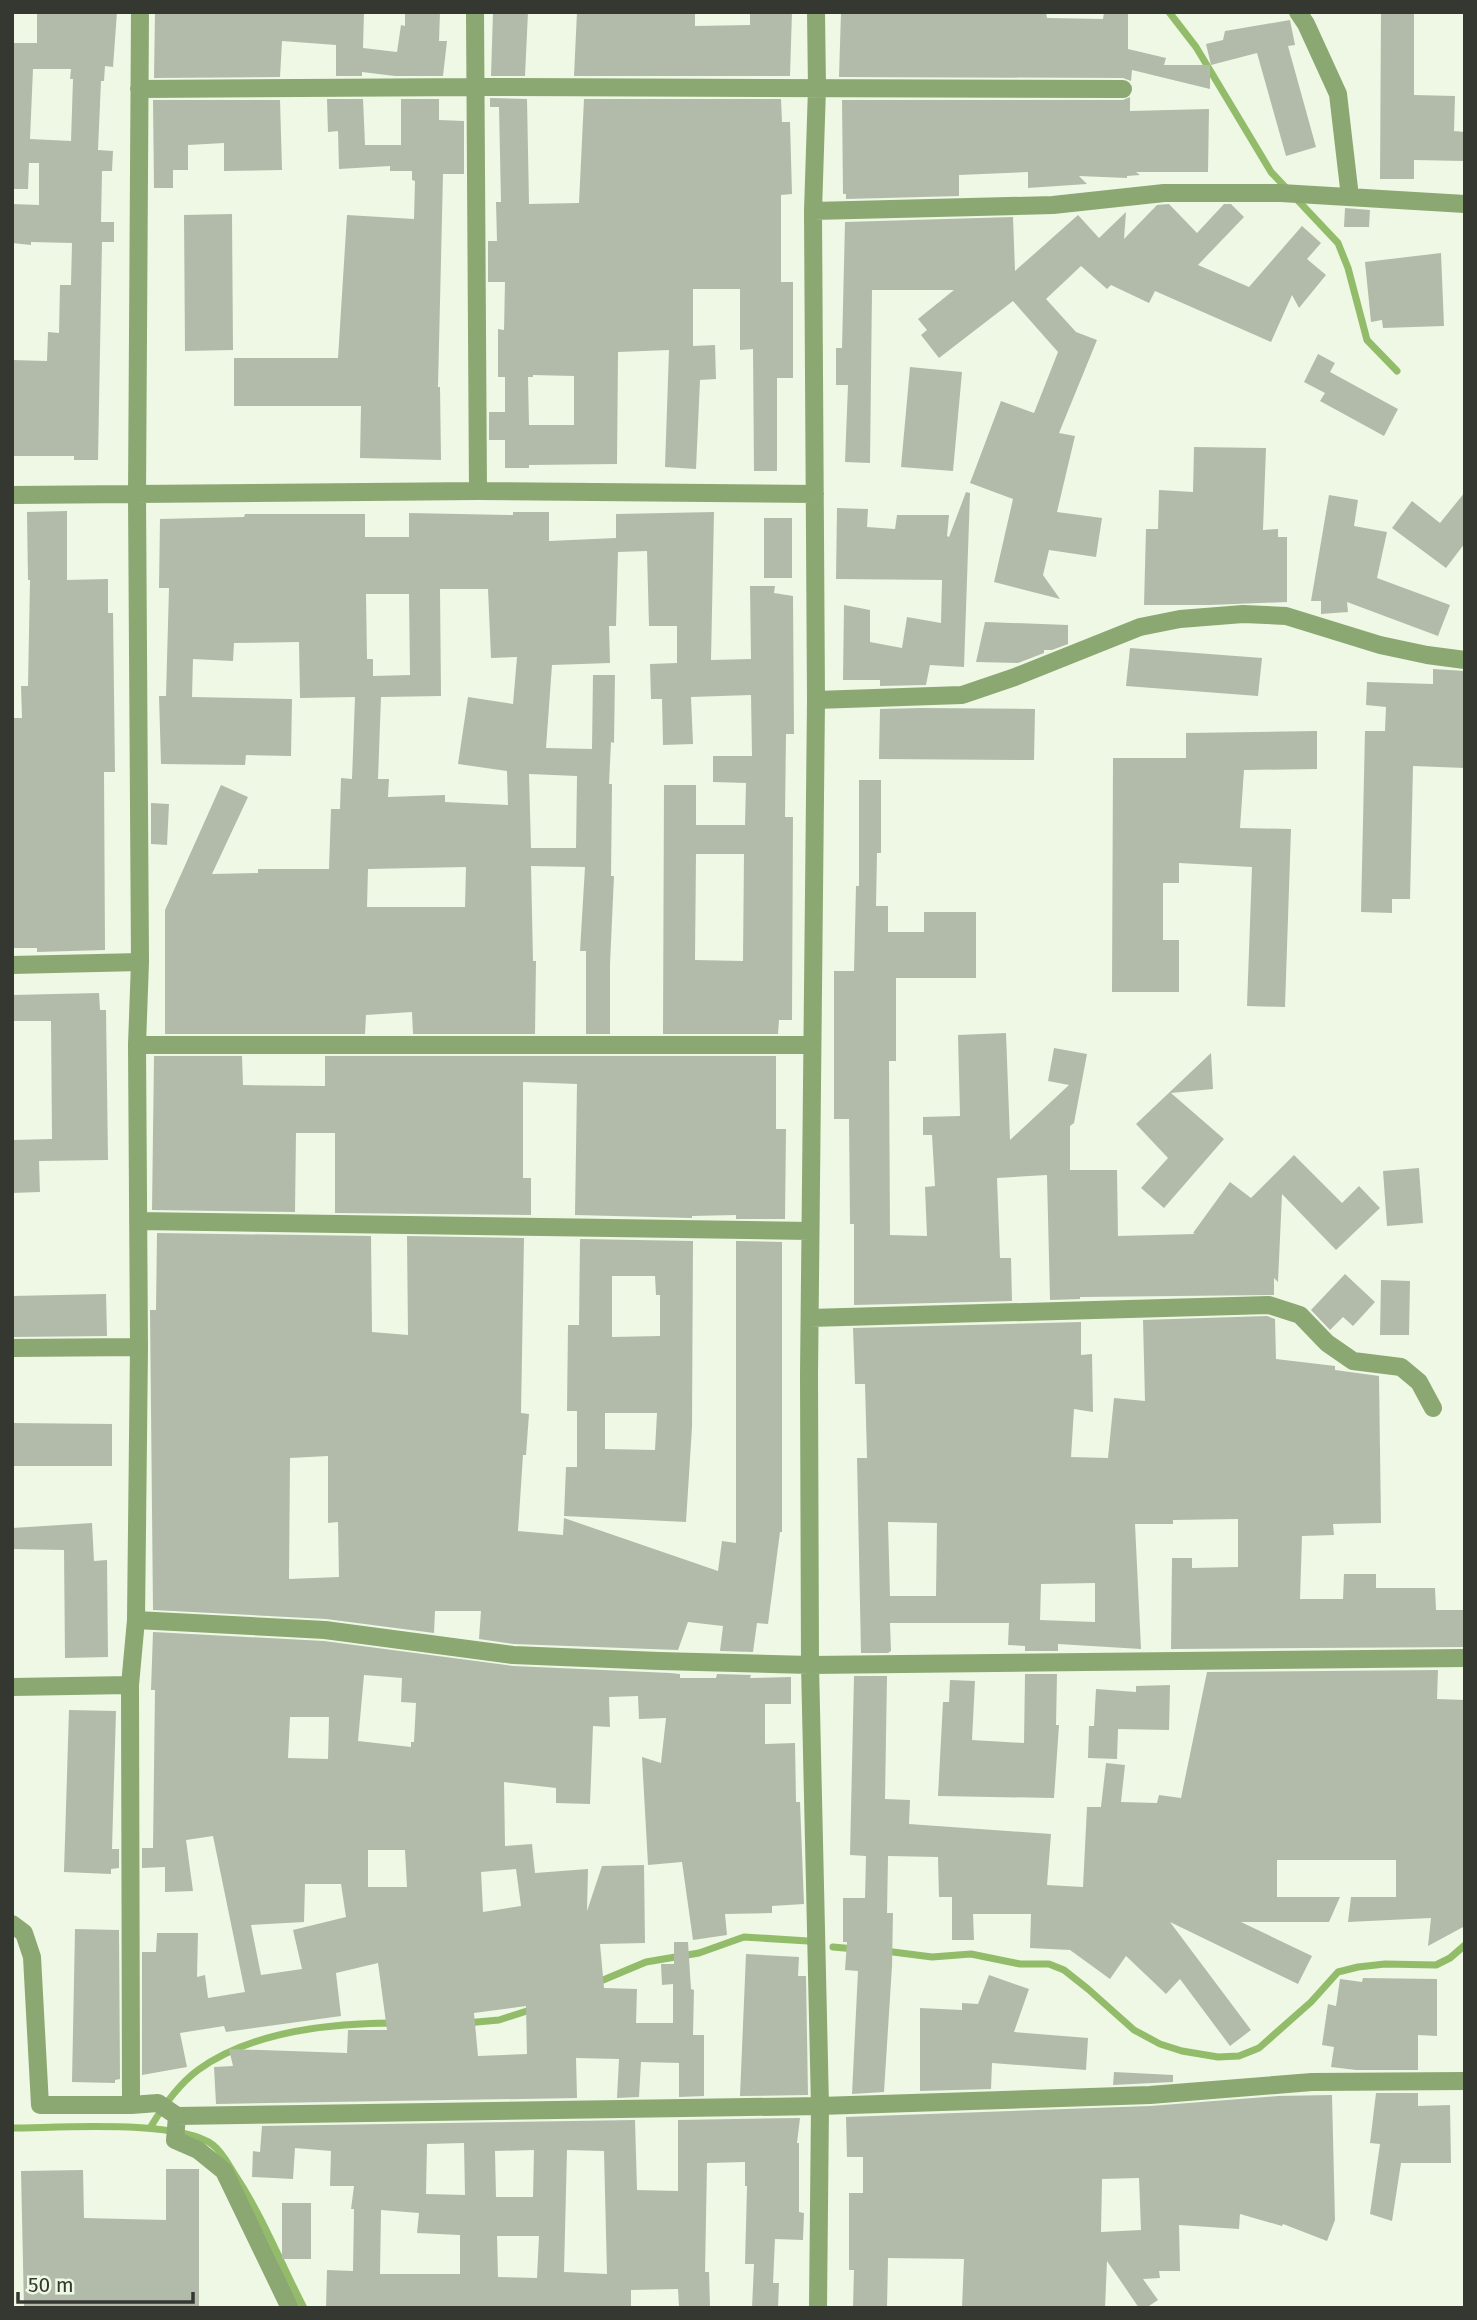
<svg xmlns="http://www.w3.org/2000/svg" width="1477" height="2320" font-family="'Fira Sans',sans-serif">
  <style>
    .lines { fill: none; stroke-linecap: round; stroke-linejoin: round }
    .stream { stroke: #92bc69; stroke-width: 7 }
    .building { fill: #b2bbaa; fill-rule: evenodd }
    .minor { stroke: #8ba772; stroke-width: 18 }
  </style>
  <rect width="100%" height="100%" fill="#eef8e5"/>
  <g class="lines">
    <path class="stream" d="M1169,12L1196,47L1271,172L1338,243L1348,268L1367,340L1397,371
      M833,1947L855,1949
      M885,1951L932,1957L971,1954L1020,1964H1049L1064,1970L1088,1989L1134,2030L1160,2044L1182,2051L1218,2057L1239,2056L1259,2048L1311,2002L1338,1972L1358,1967L1385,1964L1436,1965L1450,1958L1465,1945
      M596,1983L646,1962L699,1953L744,1937L808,1941
      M466,2023L499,2020L533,2009
      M12,2128C58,2128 178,2119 213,2145C223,2153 228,2164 235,2175C263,2217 281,2264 304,2308
      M150,2128C162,2108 179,2084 198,2070C252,2031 330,2023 395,2023"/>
  </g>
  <path class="building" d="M37,12H117L113,67L105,66L104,81H101L98,150L113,151L112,171H102L101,222H114V242H102L98,460H74V456H12V360L47,361L48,332L59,333L60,285H71L72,243L31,242V245L12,243V204L39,205V163H29L28,189H12V43H37ZM33,69H71L70,79H73L71,141L30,139Z
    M155,12H364L363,48L397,52L401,25L405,26V12H440L439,41H447L443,76H395L362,72V76H336V45L282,41L280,77L154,78Z
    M493,12H528L525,76H491Z
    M577,12H695V26L750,25V12H792L790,76H574Z
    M841,12H1046L1047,18L1103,19L1104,12H1128V49L1166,58L1164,65H1210V89L1132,70L1131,81L1123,78L839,77Z
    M1381,12H1414V95L1455,96L1454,131L1465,132V161L1414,160V179H1380Z
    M1290,20L1295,45L1288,46L1316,147L1286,156L1257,53L1211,65L1206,44L1223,40L1225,31Z
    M1130,97V111L1209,109L1208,172H1136L1140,175L1127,176V178L1079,176L1087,184L1028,188V172L959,175V196L846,199V194H843L842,100H1123Z
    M490,98L527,99L529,204L579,203L584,99H781L782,122H790L792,194L781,195V282H793V378H777V471H754L753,349L740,350V289H693V346L715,345L716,379L700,380L696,469L665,467L669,350L618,352L617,464L529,465V468H505V440H489V412H505V377H498V329L504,330L505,282H488V241H497L496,202H501L499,107H490ZM533,375L574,376V425H529L528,377H533Z
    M327,99H363L365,145H401V99H439V120L464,121V174H443L438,387H440L441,460L360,458L361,406H234V358H338L347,215L414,219L415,181L412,180V171H390V166L339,169L338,131L328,132Z
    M153,100H280L282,170L224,171V143L188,145V170H173V188H154Z
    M1169,204L1197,233L1224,204H1231L1244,217L1198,265L1249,287L1302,226L1321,243L1307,259L1326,275L1299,308L1292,295L1271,342L1155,291L1149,303L1111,285L1107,289L1081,266L1046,299L1076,332L1097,340L1059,433L1075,436L1057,512L1102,518L1096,557L1049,550L1043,575L1060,599L994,582L1013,499L970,483L1001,401L1034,413L1058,352L1013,301L939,358L921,335L927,330L918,319L954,290H872L870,463L845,462L848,385H836V348H842L845,222L1013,217L1015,271L1078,215L1099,238L1126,212L1124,239L1157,205Z
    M1345,208L1370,210L1369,227H1344Z
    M232,214L233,350L185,351L184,215Z
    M1441,253L1444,326L1383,328L1382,320L1371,322L1365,262Z
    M1318,354L1335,363L1330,372L1398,409L1384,436L1320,401L1325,393L1304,382Z
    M910,367L962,372L953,471L901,467Z
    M1194,447L1266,448L1263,530L1278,529V537H1287V602L1210,605H1144L1146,529H1158L1159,490L1193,492Z
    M966,492L970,493L964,667L930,665L926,685L880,686V680H843L844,605L870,610V642L902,648L907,617L941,623L942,580L836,579L837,508L868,509L867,527L895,529L897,515H949L947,536L949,537Z
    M1465,492V543L1446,568L1392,528L1412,501L1440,523Z
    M1329,495L1358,500L1354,526L1387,532L1377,578L1450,605L1438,636L1347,602L1348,612L1321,614V601H1311Z
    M67,511V580L108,579V613H113L115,772H104L105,950L37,952V948H12V718H22L21,686H28L30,580H28L27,512Z
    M513,512H549V541L616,538V514L714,512L711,660L751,659L750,586H775L774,593L793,596L794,734H786L785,817H793L792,1020H779L778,1034H663L664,785H696V825H745L746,783L713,782V756H752L751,695L691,697L693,744L663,745L662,699H651L650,664L677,663V626H649L647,551L618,552L616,626H609L610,663L552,665L546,748L592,749L593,675H615L614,743L611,742L609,784H612L611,876H614L610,964V1034H586V951H580L585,867L531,866L533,961H536L535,1034H413L412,1012L366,1015L365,1034H165V910L221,785L248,797L212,874L258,873V869H329L331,809H340L341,778L352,779L355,697L300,698L299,642L234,643L233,661L193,659L192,697L292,699L291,756L246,755L245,765L161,764L159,696H166L169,588H159L160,519L244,517L245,514H365V537H409V513L513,515ZM440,589H488L491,658L517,657L513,704L468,697L458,764L507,771L508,805L445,802V795L388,797L389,779H378L381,697L441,696ZM366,594H409L410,675L373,676V659H367ZM529,774L577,776L576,848H531ZM696,854H744L743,961L695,960ZM466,867L465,907H367L368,869Z
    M764,518H792V578H764Z
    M985,622L1068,625V644L1052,650H1044V653L1018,663L976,662Z
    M1130,648L1262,658L1258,696L1126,686Z
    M1433,669L1465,671V768L1413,766L1410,899H1392V913L1361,912L1365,731H1385L1386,707L1366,705L1367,682L1433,684Z
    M922,708L1035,709L1034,760L879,759L880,709Z
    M1317,731V769L1244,770L1240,828L1291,829L1285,1007L1247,1006L1252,867L1179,863V883H1163V940H1179V992H1112L1113,758H1186V733Z
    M859,780H881V853H877L876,906H888V932H924V912H976V978H896V1061H889L890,1235L927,1236L925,1187L935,1186L932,1135H923V1117L960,1116L958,1035L1006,1033L1010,1140L1069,1085L1048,1081L1054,1048L1087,1054L1074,1123L1070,1126V1170H1117L1118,1236L1195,1234L1193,1233L1230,1182L1251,1198L1294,1155L1342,1203L1359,1186L1380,1208L1336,1250L1282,1194L1278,1282L1274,1278V1295L1080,1297V1299L1050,1300L1047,1175L997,1178L1000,1258H1011L1012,1301L854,1305V1224H850L849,1119H834V971H854L856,886H859Z
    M151,803L169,804L167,845L151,844Z
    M99,993L100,1010H106L108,1160L39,1161L40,1192L12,1193V1140L52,1139L51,1021H12V995Z
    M1211,1053L1213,1089L1171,1093L1224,1139L1164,1208L1141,1188L1168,1158L1136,1124Z
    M154,1056H242L243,1085L325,1086V1056H776V1129H786L785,1219H736V1215L692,1216V1218L575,1215L577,1084L523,1082V1178H531V1215L335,1213V1133H296L295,1212L152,1210Z
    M1419,1168L1423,1223L1387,1226L1383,1171Z
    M157,1233L371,1236L372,1332L408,1335L407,1236L524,1238L521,1413L529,1414L526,1455H523L518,1531L563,1535L564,1518L718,1571L722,1541L736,1543V1241L782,1242V1532H780L768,1624L757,1623L753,1652L720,1651L723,1626L688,1622L678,1650L514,1644L479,1639L481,1611H435L434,1633L326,1619L153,1610L150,1310H156ZM328,1456V1523L338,1522L339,1577L289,1579L290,1458Z
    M580,1239L693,1241L692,1427L686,1522L564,1516L566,1467H577V1411H567L568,1325H579ZM612,1276H655L656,1295H660V1336L612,1337ZM605,1413H657L655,1450L605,1449Z
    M1345,1274L1375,1302L1353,1326L1343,1317L1330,1330L1311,1310Z
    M1381,1280L1410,1281L1409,1335H1380Z
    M106,1294L107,1336L12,1337V1296Z
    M1267,1316L1275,1319L1276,1359L1335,1366V1370L1379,1376L1381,1523L1333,1524L1334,1535L1302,1536L1300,1599H1343L1344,1574H1376V1588H1435L1436,1610H1465V1647L1171,1649L1172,1558H1192V1568L1238,1567V1519L1173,1520V1524H1135L1141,1649L1058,1644V1651H1025V1646L1008,1645L1009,1623H890L891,1651L888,1653H861L857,1458H867L865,1384H855L853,1328L1081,1322V1355L1092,1354L1093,1412L1074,1409L1071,1457L1108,1458L1114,1398L1145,1401L1143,1320ZM888,1522L937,1523L936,1596H890ZM1095,1583V1622L1040,1620L1041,1584Z
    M12,1423L112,1424V1466H12Z
    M92,1523L94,1561L107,1560L108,1657L65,1658L64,1550L12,1549V1528Z
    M153,1632L324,1641L513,1666L670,1673L680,1674V1678H716L717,1674L751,1675L750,1678L791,1677V1704H765V1744L795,1743L796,1802H800L804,1904L772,1906V1913L725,1914L727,1935L693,1940L682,1862L648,1865L642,1757L661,1763L666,1718L639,1719L638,1696L609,1697L610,1727L593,1726L590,1804L556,1803V1788L504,1782L505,1846L532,1844L535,1873L588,1869L587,1911L602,1866L644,1865L645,1943L600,1944L604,1988L637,1989L636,2023H673V1984L662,1985L661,1964H674V1942H688L691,1989L694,1990L693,2035H704V2096L679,2097V2063L641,2062L639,2097L617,2098L619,2059L576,2058L577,2098L216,2104L214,2067L233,2066L229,2049L347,2053L348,2030H387L378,1963L336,1973L341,2016L226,2032L224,2026L180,2033L187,2067L142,2075V1952H156L157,1933H198L197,1977L205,1975L208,1998L245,1992L213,1836L186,1840L193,1891L165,1892V1867L142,1868V1848H153L155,1690H151ZM364,1675L402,1678L401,1702L416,1703L414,1742H411V1747L358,1741ZM290,1717H329L328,1759L288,1758ZM368,1850H405L407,1887H368ZM516,1869L521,1906L483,1912L481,1872ZM305,1884H341L346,1917L293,1930L302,1969L261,1975L251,1925L304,1922ZM526,2006L527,2054L478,2056L474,2013Z
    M1438,1670L1437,1699L1465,1700V1926L1428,1946L1431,1918L1348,1922L1351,1897H1396V1860H1277V1897H1340L1329,1922H1241L1312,1956L1298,1984L1170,1922L1251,2030L1230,2046L1180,1979L1166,1994L1126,1956L1110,1979L1070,1950L1030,1948L1031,1914H973L974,1940H952V1897H939L938,1857L888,1856L887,1913H893L892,1966L884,2092L852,2094L858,1971L845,1970L847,1942H843V1898H865L866,1856L850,1855L854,1676H887L885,1799L910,1800L909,1824L1051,1834L1047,1885L1083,1887L1087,1807H1101L1106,1763L1125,1765L1121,1802L1157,1803L1159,1795L1181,1798L1207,1672Z
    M1025,1674H1057L1056,1725H1059L1054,1798L938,1796L943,1702H949L950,1680L975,1681L972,1740L1024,1743Z
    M1170,1685L1169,1730L1118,1729L1117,1759L1088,1758L1089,1726H1094L1096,1689L1136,1692V1686Z
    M69,1710L116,1711L112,1849H119V1868L111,1869V1874L64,1872Z
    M75,1929L119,1930L120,2079L115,2080V2083L72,2082Z
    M746,1954L799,1957L798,1976H806L808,2095L740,2096Z
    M989,1975L1029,1989L1014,2032L1088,2038L1086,2070L992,2063L991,2089L920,2091V2008L962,2010V2003L978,2004Z
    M1363,1978L1437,1979V2036L1418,2035V2070H1356L1331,2067L1334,2047L1322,2045L1328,2004L1336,2006L1340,1979L1362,1982Z
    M1114,2072L1173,2075V2082L1113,2085Z
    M1376,2093H1418V2106L1450,2105L1451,2163H1401L1392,2221L1370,2214L1380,2144L1370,2143Z
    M1332,2095L1335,2220L1327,2241L1283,2224L1282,2226L1240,2214L1239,2229L1179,2225L1180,2271H1159L1160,2278L1143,2279L1158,2300L1146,2308H1139L1107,2261L1105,2308H962L964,2259L888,2258L887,2308H853L854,2270H849V2193H863V2157H847L846,2117L1150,2106L1278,2096ZM1139,2178L1141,2230L1101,2232L1102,2179Z
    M800,2118L797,2143H799V2212L804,2213L803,2240L775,2239L773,2283H779L778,2308H752L754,2264H745L747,2186H745V2162L707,2163L705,2272H709L710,2306L679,2307L678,2289L631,2290V2308H326L327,2270L353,2271L354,2209H351L354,2186H330L331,2151L295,2148L293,2179L252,2177L253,2151L260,2152L262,2126L635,2120L637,2190L678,2191V2120ZM464,2143L465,2195L426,2194L427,2144ZM534,2150L533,2197H496L495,2151ZM567,2150L604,2151L607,2274L564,2272ZM381,2210L419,2213L417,2233L460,2235V2274H380ZM497,2236H539L537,2278L498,2277Z
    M166,2169H199V2308H24L21,2171L83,2170L84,2218L166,2220Z
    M282,2203H311V2259H282Z"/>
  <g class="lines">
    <path class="minor" d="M140,12L137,495L140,962L137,1045L139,1347L136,1620L130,1685L131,2105L158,2103L177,2116L175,2140L198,2150L224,2171L290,2308
      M475,12L478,491
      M816,12L817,88L813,211L816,700L809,1375L810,1665L820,2106L818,2308
      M1298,12L1306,24L1338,94L1350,197
      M139,89L477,87L1123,89
      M813,211L1053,205L1164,193H1281L1465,204
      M12,495L478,491L815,494
      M816,700L962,695L1015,677L1140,627L1180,619L1243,614L1286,616L1380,645L1427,655L1465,660
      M12,965L140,962
      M137,1045H811
      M138,1221L810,1231
      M810,1318L1269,1305L1300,1315L1327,1343L1353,1361L1401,1367L1419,1382L1433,1408
      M12,1348L139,1347
      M136,1620L325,1630L513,1655L659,1661L810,1665L1465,1658
      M12,1687L130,1685
      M12,1924L24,1933L32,1957L40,2105H131
      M177,2116L820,2106L1150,2095L1312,2082L1465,2081"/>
  </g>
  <rect width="1477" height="2320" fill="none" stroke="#343831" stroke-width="28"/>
  <path d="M18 2292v10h175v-10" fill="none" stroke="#343831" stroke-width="3.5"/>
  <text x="28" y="2292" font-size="21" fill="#343831" stroke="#eef8e5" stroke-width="5" paint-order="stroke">50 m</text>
</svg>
